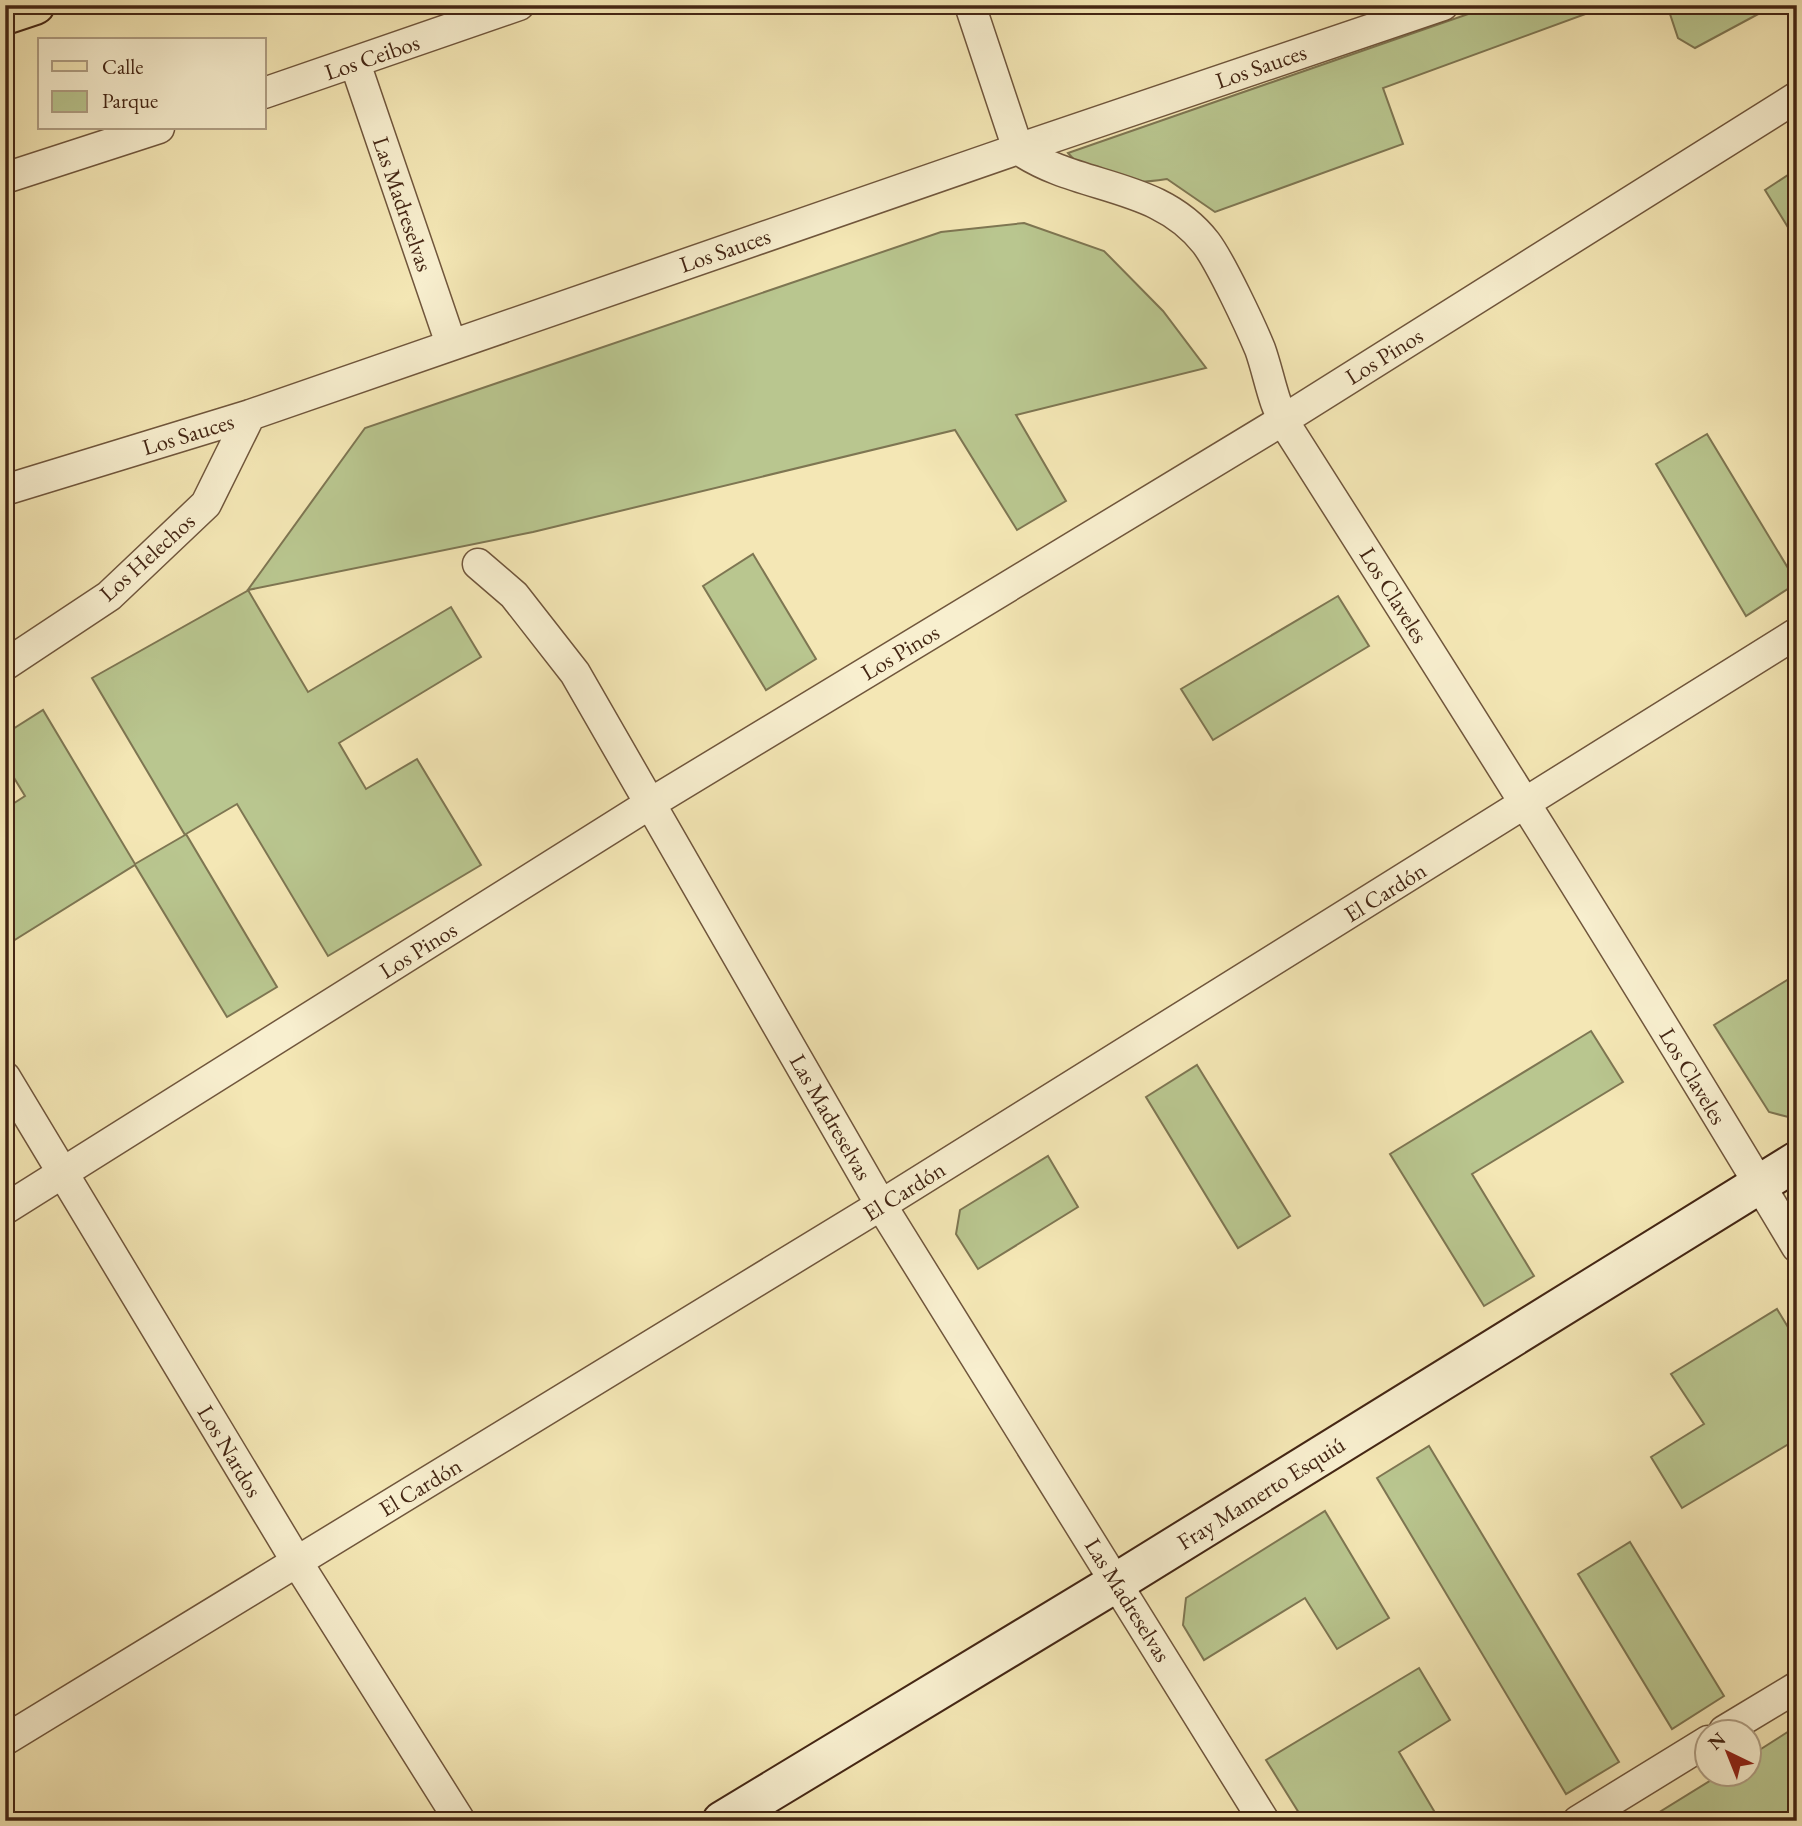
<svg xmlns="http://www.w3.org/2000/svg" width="1802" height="1826" font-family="'EB Garamond',serif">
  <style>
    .green { fill: #b9c68f; stroke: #7e7652; stroke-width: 2 }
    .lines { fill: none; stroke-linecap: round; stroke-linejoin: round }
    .street-casing { stroke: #70563c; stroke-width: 33 }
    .secondary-casing { stroke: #442614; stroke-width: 42 }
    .primary-casing { stroke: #442614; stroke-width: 42 }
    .street { stroke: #f8efcf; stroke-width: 30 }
    .secondary { stroke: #f8efcf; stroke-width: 38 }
    .primary { stroke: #f4e7b5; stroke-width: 38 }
    .labels { text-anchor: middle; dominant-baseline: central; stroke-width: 7; stroke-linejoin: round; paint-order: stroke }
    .street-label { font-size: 23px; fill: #442614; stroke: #f8efcf }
  </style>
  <rect width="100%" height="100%" fill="#f4e7b5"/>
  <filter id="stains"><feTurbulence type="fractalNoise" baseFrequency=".00286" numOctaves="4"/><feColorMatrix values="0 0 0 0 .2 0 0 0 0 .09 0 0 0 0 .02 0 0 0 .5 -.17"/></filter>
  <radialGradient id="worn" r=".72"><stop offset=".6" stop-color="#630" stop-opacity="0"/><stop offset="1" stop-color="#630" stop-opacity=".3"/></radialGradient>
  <path class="green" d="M1494,5H1610L1383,88L1403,144L1215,212L1167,179C1130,185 1094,184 1068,153Z
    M1667,5H1775L1695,48L1678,38Z
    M1797,169V242L1765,190Z
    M1024,223L1104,251L1163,311L1206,368L1016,415L1066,501L1017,530L955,430L533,532L248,590L308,692L451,607L481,657L339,743L366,789L417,759L481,865L328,956L237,804L186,834L277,987L227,1017L135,865L5,946V809L25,796L5,763V734L43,710L135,864L185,835L92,678L247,591L365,428L941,232Z
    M1707,434L1797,583L1746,616L1656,464Z
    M753,554L816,659L766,690L703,586Z
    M1338,596L1369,646L1213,740L1181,689Z
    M1797,974V1115L1792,1118L1769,1112L1714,1025Z
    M1591,1031L1623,1082L1472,1174L1534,1276L1484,1306L1390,1154Z
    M1197,1065L1290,1216L1238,1248L1146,1097Z
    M1048,1156L1078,1207L978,1269L956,1234L960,1210Z
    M1777,1309L1797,1342V1439L1682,1508L1651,1457L1704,1424L1671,1374Z
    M1429,1446L1619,1762L1566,1794L1377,1478Z
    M1325,1511L1389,1618L1337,1649L1305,1598L1204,1660L1183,1625L1186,1598Z
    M1630,1542L1724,1696L1672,1729L1578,1574Z
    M1419,1668L1450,1720L1399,1752L1440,1821H1304L1266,1760Z
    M1797,1726V1821H1645L1721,1774L1750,1773V1756Z"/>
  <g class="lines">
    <g class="street-casing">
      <path id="street" d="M970,5L1018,149C1079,191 1158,181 1206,243C1221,263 1250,325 1260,349C1269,374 1273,404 1287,427C1460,699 1632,971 1797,1247
        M355,63L451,344
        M264,93L519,5
        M5,178L159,128
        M5,490L250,415L1018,149L1443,5
        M478,564L514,595L575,673L881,1205L1264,1821
        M5,665L109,596L206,504L250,415
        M5,1077L297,1562L460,1821
        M5,1209L651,803L1283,420L1797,97
        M1724,1731L1797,1687
        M5,1740L881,1205L1797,633
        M1578,1821L1708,1741"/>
    </g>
    <g class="secondary-casing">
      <path id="secondary" d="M722,1821L1117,1582L1797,1161"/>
    </g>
    <g class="primary-casing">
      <path id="primary" d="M5,15L35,5"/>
    </g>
    <use href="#street" class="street"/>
    <use href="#secondary" class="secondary"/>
    <use href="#primary" class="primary"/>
  </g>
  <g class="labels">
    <g class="street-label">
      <text transform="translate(372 57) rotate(-19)">Los Ceibos</text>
      <text transform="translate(1261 66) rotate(-19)">Los Sauces</text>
      <text transform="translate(403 204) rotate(71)">Las Madreselvas</text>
      <text transform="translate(725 250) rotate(-19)">Los Sauces</text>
      <text transform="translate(1384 356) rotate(-32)">Los Pinos</text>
      <text transform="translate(188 434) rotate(-17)">Los Sauces</text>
      <text transform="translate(147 557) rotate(-42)">Los Helechos</text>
      <text transform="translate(1394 595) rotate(58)">Los Claveles</text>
      <text transform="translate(900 652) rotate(-31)">Los Pinos</text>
      <text transform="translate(1385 892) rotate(-32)">El Cardón</text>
      <text transform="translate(418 950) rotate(-32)">Los Pinos</text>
      <text transform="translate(1693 1076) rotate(59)">Los Claveles</text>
      <text transform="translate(831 1117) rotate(60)">Las Madreselvas</text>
      <text transform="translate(904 1191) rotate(-32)">El Cardón</text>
      <text transform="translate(230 1451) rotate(59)">Los Nardos</text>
      <text transform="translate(420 1487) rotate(-31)">El Cardón</text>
      <text transform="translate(1261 1493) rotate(-32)">Fray Mamerto Esquiú</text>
      <text transform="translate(1128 1600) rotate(58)">Las Madreselvas</text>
    </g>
  </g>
  <rect width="1802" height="1826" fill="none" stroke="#f4e7b5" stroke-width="28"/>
  <rect x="7" y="7" width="1788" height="1812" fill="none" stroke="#442614" stroke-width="3.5"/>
  <rect x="14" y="14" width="1774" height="1798" fill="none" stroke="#442614" stroke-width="2"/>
  <rect x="38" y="38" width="228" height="91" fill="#f8efcf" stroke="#b09f84" stroke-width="2"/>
  <rect x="52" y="61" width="35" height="10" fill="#f4e7b5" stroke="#b09f84" stroke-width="2"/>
  <text x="102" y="74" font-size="21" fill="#442614">Calle</text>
  <rect x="52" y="91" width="35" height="21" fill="#b9c68f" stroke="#b09f84" stroke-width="2"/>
  <text x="102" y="108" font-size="21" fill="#442614">Parque</text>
  <g transform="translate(1728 1753) rotate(317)"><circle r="33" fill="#f8efcf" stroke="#b09f84" stroke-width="2"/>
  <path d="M0-5L12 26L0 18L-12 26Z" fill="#8f2418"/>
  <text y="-10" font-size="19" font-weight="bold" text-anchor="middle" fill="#442614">N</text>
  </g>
  <rect width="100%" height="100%" filter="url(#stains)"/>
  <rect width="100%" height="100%" fill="url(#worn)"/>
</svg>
